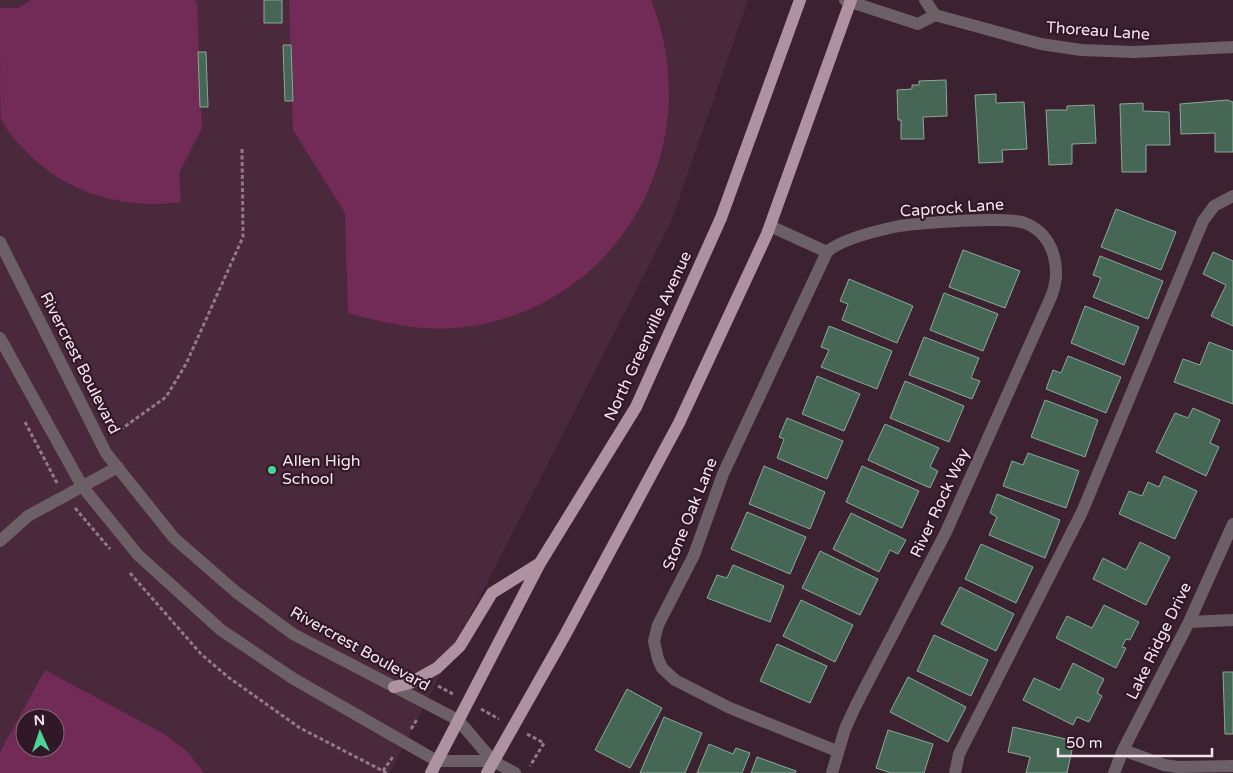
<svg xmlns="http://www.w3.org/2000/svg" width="1233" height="773" font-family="'Varela Round',sans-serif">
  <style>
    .built { fill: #49293b; fill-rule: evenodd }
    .green { fill: #722a56; fill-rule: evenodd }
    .building { fill: #466656; stroke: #8a9 }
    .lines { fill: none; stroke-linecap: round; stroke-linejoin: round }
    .path { stroke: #907a86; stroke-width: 3; stroke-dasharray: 4 2.5; stroke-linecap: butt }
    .minor { stroke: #6d5f66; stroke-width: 12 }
    .major { stroke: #ae92a0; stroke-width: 12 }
    .poi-dot { fill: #4ad49c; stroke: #311827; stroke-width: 2 }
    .labels { text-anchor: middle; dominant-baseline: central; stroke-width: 4.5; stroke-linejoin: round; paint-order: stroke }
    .street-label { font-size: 16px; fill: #f6e4ed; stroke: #311827 }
    .poi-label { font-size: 16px; fill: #f6e4ed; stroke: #311827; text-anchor: start }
  </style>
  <rect width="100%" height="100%" fill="#3c2231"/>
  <path class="built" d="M0,0H748L671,222L390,773H0ZM25,718H55V748H25Z"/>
  <path class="green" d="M31,0H194L197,3L202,128L179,173L181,202C123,210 64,193 24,149C16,141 6,130 1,119C0,109 0,26 0,8H18Z
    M289,0H651C710,147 618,313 456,328C419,331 384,323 348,313L345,213L293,130Z
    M45,670L166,735L188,752L204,773H0V752ZM25,718H55V748H25Z"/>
  <path class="building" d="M264,0H282V23H264Z
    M283,45H291L293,101H285Z
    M198,52H206L208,107H200Z
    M946,80L947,116L923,117L924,139H901V120H898L897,90L912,89V85H919V81Z
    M996,94V103L1024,102L1027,149L1002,150L1003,162L979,163L975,95Z
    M1227,100L1233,102V152H1215V133L1181,134L1180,104Z
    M1143,103V111L1169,112L1170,145H1146V172H1122L1120,104Z
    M1094,105L1096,143L1072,144V164L1049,165L1046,110H1067V106Z
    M1116,209L1176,232L1161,270L1101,247Z
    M963,250L1020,271L1005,308L949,287Z
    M1213,252L1233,261V326L1211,316L1226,285L1203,274Z
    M1100,256L1163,281L1148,319L1093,297L1101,278L1093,275Z
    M849,279L913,306L897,343L842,320L848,304L840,301Z
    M944,293L998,314L983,351L930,330Z
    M1085,306L1139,327L1124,365L1071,343Z
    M829,326L892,351L877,389L821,367L829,350L821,347Z
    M924,337L979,358L971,378L980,381L972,399L909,375Z
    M1209,342L1233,351V404L1174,382L1183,359L1200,365Z
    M1068,356L1121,377L1106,413L1046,389L1053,370L1061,373Z
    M817,376L860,394L844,431L802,414Z
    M905,381L964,406L949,442L890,418Z
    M1045,400L1098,420L1085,457L1031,437Z
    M1193,408L1220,420L1210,443L1219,447L1206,476L1156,452L1175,413L1188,418Z
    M787,418L843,441L827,479L777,458L784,439L779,437Z
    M885,424L939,448L930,467L938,471L930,488L868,460Z
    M1028,453L1079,471L1066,508L1003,486L1012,461L1023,465Z
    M764,466L825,492L810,529L749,504Z
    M862,466L919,491L902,528L846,502Z
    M1164,476L1197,491L1175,539L1119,514L1129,491L1142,496L1148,482L1159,487Z
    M997,494L1060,520L1045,558L989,535L997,517L990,513Z
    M747,512L806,537L790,574L731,549Z
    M851,513L906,540L898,554L890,550L879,572L833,549Z
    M1140,542L1170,557L1146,605L1093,579L1103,558L1126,570Z
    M981,544L1033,567L1016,603L965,579Z
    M820,551L878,579L860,615L802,588Z
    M733,565L784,586L770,622L707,598L717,575L727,578Z
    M960,587L1014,614L996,651L941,624Z
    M801,600L853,625L835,662L783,636Z
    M1104,605L1139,622L1130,640L1126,639L1122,647L1126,648L1116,668L1056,638L1067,616L1092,628Z
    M934,635L988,660L971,696L917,671Z
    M777,644L827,666L810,703L760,681Z
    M1073,663L1104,679L1097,693L1102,696L1089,722L1077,717L1073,725L1023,700L1034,678L1060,690Z
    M1223,672H1233V734H1225Z
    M908,677L966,707L948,742L890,712Z
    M627,689L662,708L630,768L595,750Z
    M664,717L702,733L685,773H640Z
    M1013,727L1070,740L1068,749L1072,750L1067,773H1026L1030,757L1008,752Z
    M888,730L933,744L924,773H891L876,768Z
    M709,744L733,754L736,748L750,753L742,773H697Z
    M757,757L796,771L795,773H751Z"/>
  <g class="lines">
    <path class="path" d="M25,422L57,483
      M120,430L166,397L186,364L243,237L242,147
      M75,508L110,549
      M130,573L201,654L228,677L300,728L387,773
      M438,686L453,694
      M481,709L499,719
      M411,729L418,718
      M527,734L544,743L530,766
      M383,771L394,755"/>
    <path class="minor" d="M845,0L918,24L935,15
      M925,0L935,15L1041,44L1081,50L1134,52L1233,47
      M770,226L827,252C841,239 880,230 899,226C922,223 1005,216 1025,223C1055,235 1062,270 1051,297L946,532L856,705L845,729L832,773
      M0,242L106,453L174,538L236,592L293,634L458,720L493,761L515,773
      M827,252L723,474L694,555L658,625L654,641L658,659L662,668L675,680L730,708L837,751
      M0,338L82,486L138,555L221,630L294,679L437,761H493
      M0,541L28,516L118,467
      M1189,622L1233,620
      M1123,750L1164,765L1178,767L1233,766
      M955,773L959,754L1082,512L1203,221L1214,206L1233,196
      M1114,773L1123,750L1189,622L1233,524"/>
    <path class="major" d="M394,687L410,683L437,668L460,646L492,593L540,563
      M431,773L540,563L636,407L721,218L800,0
      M487,773L565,635L679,423L767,234L851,0"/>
  </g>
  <circle class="poi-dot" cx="272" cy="470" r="5"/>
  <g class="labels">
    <g class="street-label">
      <text transform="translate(1098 31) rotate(4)">Thoreau Lane</text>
      <text transform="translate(952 208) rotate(-4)">Caprock Lane</text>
      <text transform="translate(648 336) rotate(-65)">North Greenville Avenue</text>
      <text transform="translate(80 363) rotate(63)">Rivercrest Boulevard</text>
      <text transform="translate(940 503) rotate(-65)">River Rock Way</text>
      <text transform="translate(690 514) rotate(-68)">Stone Oak Lane</text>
      <text transform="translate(1159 641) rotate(-64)">Lake Ridge Drive</text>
      <text transform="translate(360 649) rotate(29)">Rivercrest Boulevard</text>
    </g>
    <g class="poi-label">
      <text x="282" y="461">Allen High<tspan x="282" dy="18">School</tspan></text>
    </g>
  </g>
  <g transform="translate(40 733) rotate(357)"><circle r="24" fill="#311827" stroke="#806a76"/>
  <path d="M0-4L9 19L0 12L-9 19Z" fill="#4ad49c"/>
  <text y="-8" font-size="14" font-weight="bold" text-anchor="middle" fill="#f6e4ed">N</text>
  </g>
  <path d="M1058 748v8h154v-8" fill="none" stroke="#f6e4ed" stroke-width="2.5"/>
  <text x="1066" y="748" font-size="15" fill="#f6e4ed" stroke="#311827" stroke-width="4" paint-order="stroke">50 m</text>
</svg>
